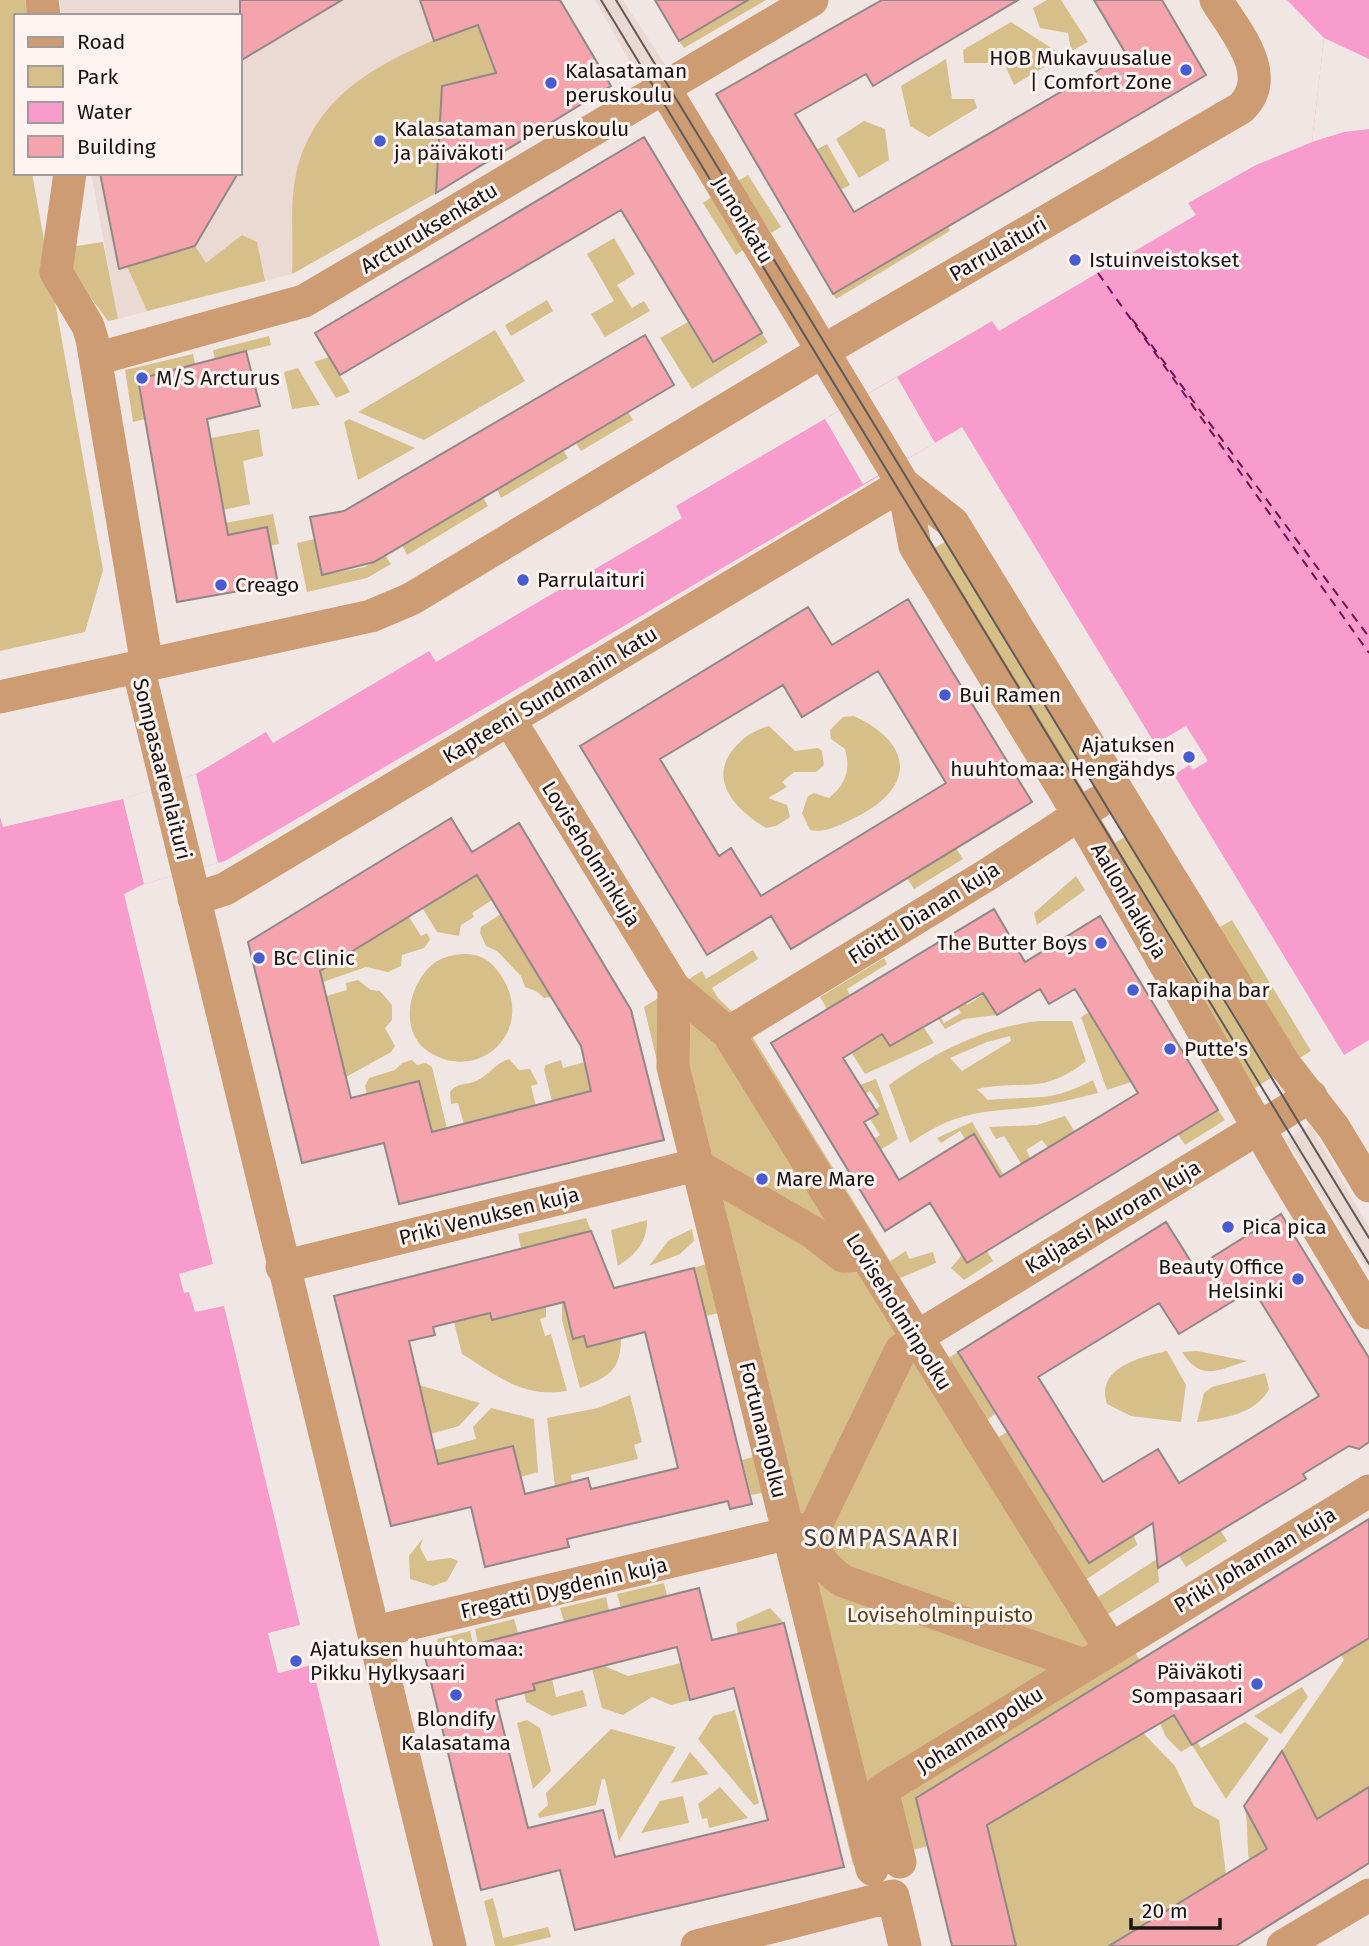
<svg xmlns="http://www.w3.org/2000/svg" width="1369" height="1946" font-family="'Fira Sans',sans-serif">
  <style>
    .built { fill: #ebd9d4 }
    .green { fill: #d6bf89; fill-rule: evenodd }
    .water { fill: #f79ccd }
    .pier { fill: #f0e7e4 }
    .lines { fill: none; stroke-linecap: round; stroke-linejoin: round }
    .ferry { stroke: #770c53; stroke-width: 2; stroke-dasharray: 9 7; stroke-linecap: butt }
    .building { fill: #f5a3ac; stroke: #908888; stroke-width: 2; fill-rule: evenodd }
    .minor { stroke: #ce9c72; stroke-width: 33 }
    .tram { stroke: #5f5a59; stroke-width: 2 }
    .poi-dot { fill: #485bd0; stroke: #fdf4f1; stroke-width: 2.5 }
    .labels { text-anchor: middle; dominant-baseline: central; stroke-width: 6; stroke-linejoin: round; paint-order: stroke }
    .poi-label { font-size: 21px; fill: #181514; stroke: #fdf4f1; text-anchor: start }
    .street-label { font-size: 21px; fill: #181514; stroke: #fdf4f1 }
    .park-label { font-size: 21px; fill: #55441c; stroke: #fdf4f1 }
    .quarter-label { font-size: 24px; letter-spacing: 2px; fill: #423b39; stroke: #fdf4f1 }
  </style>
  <rect width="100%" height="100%" fill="#f0e7e4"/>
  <path class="built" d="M60,0H560L611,86L436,193L292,274L118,319L91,173H240V16H62Z
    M595,0H623L668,69L642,84Z
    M1310,1125L1369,1227V1272L1286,1140Z"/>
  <path class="green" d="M0,0H25L28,16H16V173H32L103,570L85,632L0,651Z
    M748,0H766L684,48L679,41Z
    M1047,0H1061L1088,42L1071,51L1068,33L1040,28L1033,8Z
    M477,22L496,73L442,86L436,193L292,274C294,240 289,207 296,174C317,83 399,55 477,22Z
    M1011,22L1056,51L1058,59L1014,85L1004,63H964L963,50Z
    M946,59L952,99H974L977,108L929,137L910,126L901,86Z
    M864,121L885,129L889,160L859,178L836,139Z
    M827,144L850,185L840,190L816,150Z
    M748,175L781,227L771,233L738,181Z
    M713,196L746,248L736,255L703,203Z
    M948,227L950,231L836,299L833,294Z
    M242,235L257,242L265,281L147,311L127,266L195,246L206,263Z
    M614,238L635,274L617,285L632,308L644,301L650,311L605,337L591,314L614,301L587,254Z
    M103,242L118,319L108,321L63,260L70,247Z
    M547,300L553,311L511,336L505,325Z
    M688,322L713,362L762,333L768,342L692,389L660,338Z
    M495,330L525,381L424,440L358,412Z
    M269,336L271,345L215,359L213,350Z
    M193,354L195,364L138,378L145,419L133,422L125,370Z
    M329,357L350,392L336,398L314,362Z
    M298,368L320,405L292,409L284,372Z
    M628,412L633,420L581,451L576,443Z
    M349,419L415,448L358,480L344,422Z
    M259,429L263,456L243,461L250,504L223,510L211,438Z
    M563,450L568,458L501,498L497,489Z
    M483,497L488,506L407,555L402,545Z
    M273,514L279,544L270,546L266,527L228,535L225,523Z
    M953,537L1087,766L1067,779L931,550Z
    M315,539L322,575L365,567L385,555L391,564L367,578L307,592L297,543Z
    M854,716C918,746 913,791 852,819C838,826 825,833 810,830L802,813L808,796L814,793L829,798C846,784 851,770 845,749L831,739L830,730L843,717Z
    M769,726L795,751L818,748L822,751L824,765L816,772H794L782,782L787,787L768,798L787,805L790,817L776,826L766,828C735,809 706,779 736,746C745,736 756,729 769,726Z
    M1133,832L1274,1076L1255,1088L1108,847Z
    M956,848L963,859L914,889L907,878Z
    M477,875L492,900L472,913L474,917L461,925L459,936L437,932L423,909Z
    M1076,876L1085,890L1037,925L1034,913Z
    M501,914L551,997L544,998L536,991L525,987L521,976L497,951L486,946L480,933L481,927Z
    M409,917L421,936L427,933L430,940L424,948L402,955L401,966L388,972L366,967L323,982L317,962L344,957Z
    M1232,920L1311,1051L1293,1062L1213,931Z
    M753,950L758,959L712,988L718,998L744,1023L890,1261L906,1251L909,1259L933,1252L936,1263L900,1278L948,1358L958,1352L996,1413L987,1420L999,1437L1008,1431L1134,1535L1137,1545L1087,1579L1098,1597L1157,1559L1159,1582L1108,1614L1140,1660L916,1797L928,1846L853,1865L762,1493L751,1495L742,1460L753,1457L718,1313L706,1316L694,1268L706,1264L644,1007L702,971L706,979Z
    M463,954C482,954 492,961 502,977C536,1031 479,1084 429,1052C399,1033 407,986 433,964C441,957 453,955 463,954Z
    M884,958L887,964L847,989L850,995L827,1009L820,997Z
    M358,980L371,990L380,991L392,1005V1020L385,1028L395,1046L391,1052L346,1077L326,996L347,990L346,983Z
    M984,994L997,1015L964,1019L945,1029L937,1017L940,1016L944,1023L961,1013L956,1005L962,997L967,1005Z
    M1089,1012L1131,1082L1107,1090L1081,1017Z
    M1039,1021H1072L1086,1061C1042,1096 1024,1079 977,1089L988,1100C1035,1095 1047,1104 1093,1080L1098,1093C1077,1098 1055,1104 1033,1107C977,1113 960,1110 910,1143L889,1085C934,1053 983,1027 1039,1021ZM1010,1036L1011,1041L962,1071L950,1058L987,1042Z
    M923,1026L934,1043L865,1074L851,1052L882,1034Z
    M509,1059L519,1070L530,1069L538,1084L531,1086L536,1106L464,1124L458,1103L451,1104L450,1092C456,1083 466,1085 476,1081C488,1076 495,1063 509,1059Z
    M412,1060L417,1065L426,1063L432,1067L447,1128L432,1132L419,1081L367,1094L365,1086L369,1078L395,1070L402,1063Z
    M561,1060L563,1068L585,1062L591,1091L552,1101L544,1069L546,1065Z
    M876,1079L898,1139L880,1150L874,1139L880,1135L870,1119L877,1114L875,1110L880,1106L870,1091L865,1094L860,1085Z
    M1218,1110L1225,1120L1185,1145L1178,1134Z
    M1065,1116L1075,1132L1048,1148L1042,1140L1026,1150L1031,1159L1022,1165L1004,1136L996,1139L989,1127L1037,1125Z
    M972,1122L1008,1182L1004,1184L974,1134L965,1139L960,1131L941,1143L937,1138Z
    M586,1218L591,1231L521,1248L518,1234Z
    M647,1220C647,1243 636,1254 618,1266L611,1230Z
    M692,1229L694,1241L680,1254L649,1266L669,1240Z
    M987,1251L993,1261L964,1280L951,1268L962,1255L968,1263Z
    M562,1292L573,1339L584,1336L587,1347L621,1338C621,1370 609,1377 580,1388L562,1320Z
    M546,1296V1317L540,1319L545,1336L551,1334L567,1391C522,1398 498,1376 462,1354L454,1322L490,1313L492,1320Z
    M1167,1351L1186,1385L1181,1422L1131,1416L1107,1404C1095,1368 1140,1357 1167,1351Z
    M1197,1351L1247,1361C1218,1370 1201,1382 1182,1352Z
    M1265,1373L1269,1389C1256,1414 1222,1419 1197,1422L1204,1393L1212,1387Z
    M419,1385L480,1403L459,1426L431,1434Z
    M630,1395L642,1442L634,1445L638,1459L571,1475L572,1482L555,1487L547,1418L598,1408Z
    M491,1408L534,1419L538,1472L521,1477L513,1446L438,1464L435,1450L476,1439L473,1427Z
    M1218,1526L1227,1541L1186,1567L1179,1556L1213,1536L1210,1531Z
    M423,1538L420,1547L427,1561L451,1558L458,1561L447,1581L433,1586L410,1579L409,1556Z
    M664,1583L667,1596L621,1608L617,1594Z
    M606,1597L609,1611L564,1622L560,1608Z
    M770,1608L784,1623L738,1634L736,1623Z
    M1369,1617V1787L1249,1860C1247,1848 1248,1814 1244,1806L1344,1660L1322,1623Z
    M514,1619L518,1633L478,1644L475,1629Z
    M470,1631L473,1644L440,1653L437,1639Z
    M681,1663L690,1700L671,1705L652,1697L623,1715L602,1708L592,1669L604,1666L628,1676Z
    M552,1679L556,1697L583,1690L587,1706L552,1716L526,1702L524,1693L535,1690L533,1684Z
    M1302,1687L1308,1697L1281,1734L1254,1716Z
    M1163,1697L1192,1745L1197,1742L1201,1748L1245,1722L1269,1739L1226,1799L1192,1745L1181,1752L1166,1737L1152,1704Z
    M735,1710L759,1803L754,1805L698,1739L713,1716Z
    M527,1720L540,1728L551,1771L533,1789L517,1723Z
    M611,1729L676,1747L619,1841L605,1779H602L596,1805L539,1818L538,1814L548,1805L546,1793Z
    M1143,1733L1175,1766L1194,1806L1219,1820L1226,1874L1109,1946H1016L987,1826Z
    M690,1752L709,1774L671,1783Z
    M720,1787L748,1818L709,1828L707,1818L702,1819L698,1804Z
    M683,1796L689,1823L641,1833L660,1801Z
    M493,1898L503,1938L548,1927L551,1937L513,1946H495L484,1901Z"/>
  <path class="water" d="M1287,0H1369V1040L1344,1055L1174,775L1189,765L1193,770L1208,761L1205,756L1186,726L1155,744L962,427L225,861L144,884L124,894L213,1264L179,1274L184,1293L189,1292L195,1312L224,1306L300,1625L268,1633L278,1673L312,1665L380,1946H0V817L3,827L123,799L196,774L266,732L273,743L429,651L436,662L682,518L676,506L992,321L999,331L1196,215L1188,203L1256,165L1312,142L1324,38Z"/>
  <path class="pier" d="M1324,38L1369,59V129L1344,132L1312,142Z
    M897,377L935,443L863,484L825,419Z
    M196,774L218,863L144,884L123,799Z"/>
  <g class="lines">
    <path class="ferry" d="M1098,273L1369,653
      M1132,319L1369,637"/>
  </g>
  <path class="building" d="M240,0H342L240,61Z
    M420,0H560L611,86L436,193L442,86L496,73L478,25L434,41Z
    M655,0H748L679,41Z
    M882,0H1018L873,86L866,74L795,114L854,212L1126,54L1094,0H1162L1206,75L833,294L716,94Z
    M644,137L762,333L713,362L621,210L340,375L315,333Z
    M100,173H238L195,246L119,269Z
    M645,335L674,385L374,562L322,575L310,517L344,511Z
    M246,351L260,406L207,419L228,535L267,527L278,584L177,602L138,379Z
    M908,599L1032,802L791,949L771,916L707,955L580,746L808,607L832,645ZM878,671L946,783L761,896L731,848L719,856L660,759L783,685L802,717Z
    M451,818L472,852L519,823L631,1010L664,1140L399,1204L384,1143L302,1163L248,942ZM477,875L581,1046L591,1091L432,1132L419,1081L351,1098L320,971Z
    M994,909L1025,962L1100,916L1218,1110L967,1263L930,1203L885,1231L771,1043ZM1040,989L1049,1004L1075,989L1138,1093L1000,1177L974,1134L899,1180L864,1122L878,1114L843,1058L882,1034L890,1046L983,993L997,1015Z
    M1281,1214L1369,1358V1442L1359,1449L1349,1446L1303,1474L1306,1479L1158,1568L1153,1523L1089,1563L958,1352L1166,1222L1195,1268ZM1253,1289L1319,1396L1179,1483L1158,1449L1103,1482L1038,1377L1159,1303L1179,1334Z
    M591,1231L614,1288L694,1268L752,1504L730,1509L728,1501L567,1539L569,1547L485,1567L471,1507L391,1526L334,1296ZM564,1302L573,1339L584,1336L587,1347L645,1332L678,1468L591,1489L588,1478L525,1494L513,1446L438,1464L409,1341L435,1335L433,1327L490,1313L492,1320Z
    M1369,1519V1638L1192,1745L1174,1715L987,1825L1016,1946H952L916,1798Z
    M699,1588L712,1640L784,1623L844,1867L575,1930L560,1870L481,1890L425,1657ZM677,1647L690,1700L734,1688L768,1820L615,1857L603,1810L528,1828L496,1700L535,1690L533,1684Z
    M1282,1751L1317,1819L1369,1787V1863L1236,1946H1109L1267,1849L1244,1806Z"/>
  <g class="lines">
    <path class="minor" d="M42,0L44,16
      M664,88L903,484L915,546L1095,841L1278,1162L1369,1313
      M70,173L56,272L88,326L92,339L147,665
      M96,359L304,301L812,0
      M903,484L953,523L1285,1065L1334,1128L1369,1186
      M138,667L450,1946
      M0,697L371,616L411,599L823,351L1241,108C1275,75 1235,31 1216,0
      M509,719L674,988L728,1033L1110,1648
      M194,899L225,889L903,484
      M674,988L673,1067L872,1869
      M728,1033L990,873L1097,803
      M282,1267L696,1165L814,1233L843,1256L864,1255
      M815,1527C810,1553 823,1567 843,1581L1084,1665
      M375,1632L815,1527L901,1350L930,1329L1311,1096
      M900,1862L882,1790L1369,1491
      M697,1946L893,1896L905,1946
      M1283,1946L1369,1895"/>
    <path class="tram" d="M601,0L1369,1264
      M616,0L1369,1238"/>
  </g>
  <g class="poi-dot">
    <circle cx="1186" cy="70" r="7"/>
    <circle cx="551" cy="83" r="7"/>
    <circle cx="380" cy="141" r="7"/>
    <circle cx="1075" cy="260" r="7"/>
    <circle cx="142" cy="378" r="7"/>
    <circle cx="523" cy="580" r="7"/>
    <circle cx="221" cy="585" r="7"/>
    <circle cx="945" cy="695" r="7"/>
    <circle cx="1189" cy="757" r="7"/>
    <circle cx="1101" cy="943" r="7"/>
    <circle cx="259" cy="958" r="7"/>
    <circle cx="1133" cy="990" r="7"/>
    <circle cx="1170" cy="1049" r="7"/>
    <circle cx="762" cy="1179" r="7"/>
    <circle cx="1228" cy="1227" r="7"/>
    <circle cx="1298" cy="1279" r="7"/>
    <circle cx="296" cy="1661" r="7"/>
    <circle cx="1257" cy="1684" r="7"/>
    <circle cx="456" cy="1695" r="7"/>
  </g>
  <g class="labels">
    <g class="poi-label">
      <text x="1172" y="58" text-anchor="end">HOB Mukavuusalue<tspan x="1172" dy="24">| Comfort Zone</tspan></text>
      <text x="565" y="71">Kalasataman<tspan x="565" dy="24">peruskoulu</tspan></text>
      <text x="394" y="129">Kalasataman peruskoulu<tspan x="394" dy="24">ja päiväkoti</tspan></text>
      <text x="1089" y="260">Istuinveistokset</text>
      <text x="156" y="378">M/S Arcturus</text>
      <text x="537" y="580">Parrulaituri</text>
      <text x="235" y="585">Creago</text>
      <text x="959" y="695">Bui Ramen</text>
      <text x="1175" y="745" text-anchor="end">Ajatuksen<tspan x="1175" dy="24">huuhtomaa: Hengähdys</tspan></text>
      <text x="1087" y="943" text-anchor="end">The Butter Boys</text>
      <text x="273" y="958">BC Clinic</text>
      <text x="1147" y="990">Takapiha bar</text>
      <text x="1184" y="1049">Putte's</text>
      <text x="776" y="1179">Mare Mare</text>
      <text x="1242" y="1227">Pica pica</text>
      <text x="1284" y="1267" text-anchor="end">Beauty Office<tspan x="1284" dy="24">Helsinki</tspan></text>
      <text x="310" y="1649">Ajatuksen huuhtomaa:<tspan x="310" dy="24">Pikku Hylkysaari</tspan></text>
      <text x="1243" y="1672" text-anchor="end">Päiväkoti<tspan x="1243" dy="24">Sompasaari</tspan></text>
      <text x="456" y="1719" text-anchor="middle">Blondify<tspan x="456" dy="24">Kalasatama</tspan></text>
    </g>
    <g class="street-label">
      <text transform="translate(743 220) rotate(59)">Junonkatu</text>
      <text transform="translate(429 228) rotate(-31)">Arcturuksenkatu</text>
      <text transform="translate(998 249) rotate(-30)">Parrulaituri</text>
      <text transform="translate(550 695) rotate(-31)">Kapteeni Sundmanin katu</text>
      <text transform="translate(162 769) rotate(76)">Sompasaarenlaituri</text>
      <text transform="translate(591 854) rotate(58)">Loviseholminkuja</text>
      <text transform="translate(1129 901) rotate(60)">Aallonhalkoja</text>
      <text transform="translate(924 913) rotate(-32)">Flöitti Dianan kuja</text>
      <text transform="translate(489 1216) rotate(-14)">Priki Venuksen kuja</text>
      <text transform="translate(1113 1217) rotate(-31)">Kaljaasi Auroran kuja</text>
      <text transform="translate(899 1312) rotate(58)">Loviseholminpolku</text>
      <text transform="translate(763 1430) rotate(76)">Fortunanpolku</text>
      <text transform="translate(1255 1560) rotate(-31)">Priki Johannan kuja</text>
      <text transform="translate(564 1588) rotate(-13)">Fregatti Dygdenin kuja</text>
      <text transform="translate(980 1730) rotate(-32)">Johannanpolku</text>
    </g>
    <g class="park-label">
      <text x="940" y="1615">Loviseholminpuisto</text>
    </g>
    <g class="quarter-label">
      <text x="882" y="1538">SOMPASAARI</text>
    </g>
  </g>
  <rect x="14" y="14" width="228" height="161" fill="#fdf4f1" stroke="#a19b99" stroke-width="2"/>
  <rect x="28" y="37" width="35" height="10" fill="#ce9c72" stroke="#a19b99" stroke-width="2"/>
  <text x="77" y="49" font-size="21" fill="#181514">Road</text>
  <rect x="28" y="66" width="35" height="21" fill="#d6bf89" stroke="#a19b99" stroke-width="2"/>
  <text x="77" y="84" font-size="21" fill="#181514">Park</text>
  <rect x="28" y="102" width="35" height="21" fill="#f79ccd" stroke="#a19b99" stroke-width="2"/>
  <text x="77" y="119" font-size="21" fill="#181514">Water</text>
  <rect x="28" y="136" width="35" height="21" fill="#f5a3ac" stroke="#a19b99" stroke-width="2"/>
  <text x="77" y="154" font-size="21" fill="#181514">Building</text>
  <path d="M1131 1918v10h89v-10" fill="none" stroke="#181514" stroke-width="3.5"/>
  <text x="1142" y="1918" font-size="21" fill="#181514" stroke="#fdf4f1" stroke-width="5" paint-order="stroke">20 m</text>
</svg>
